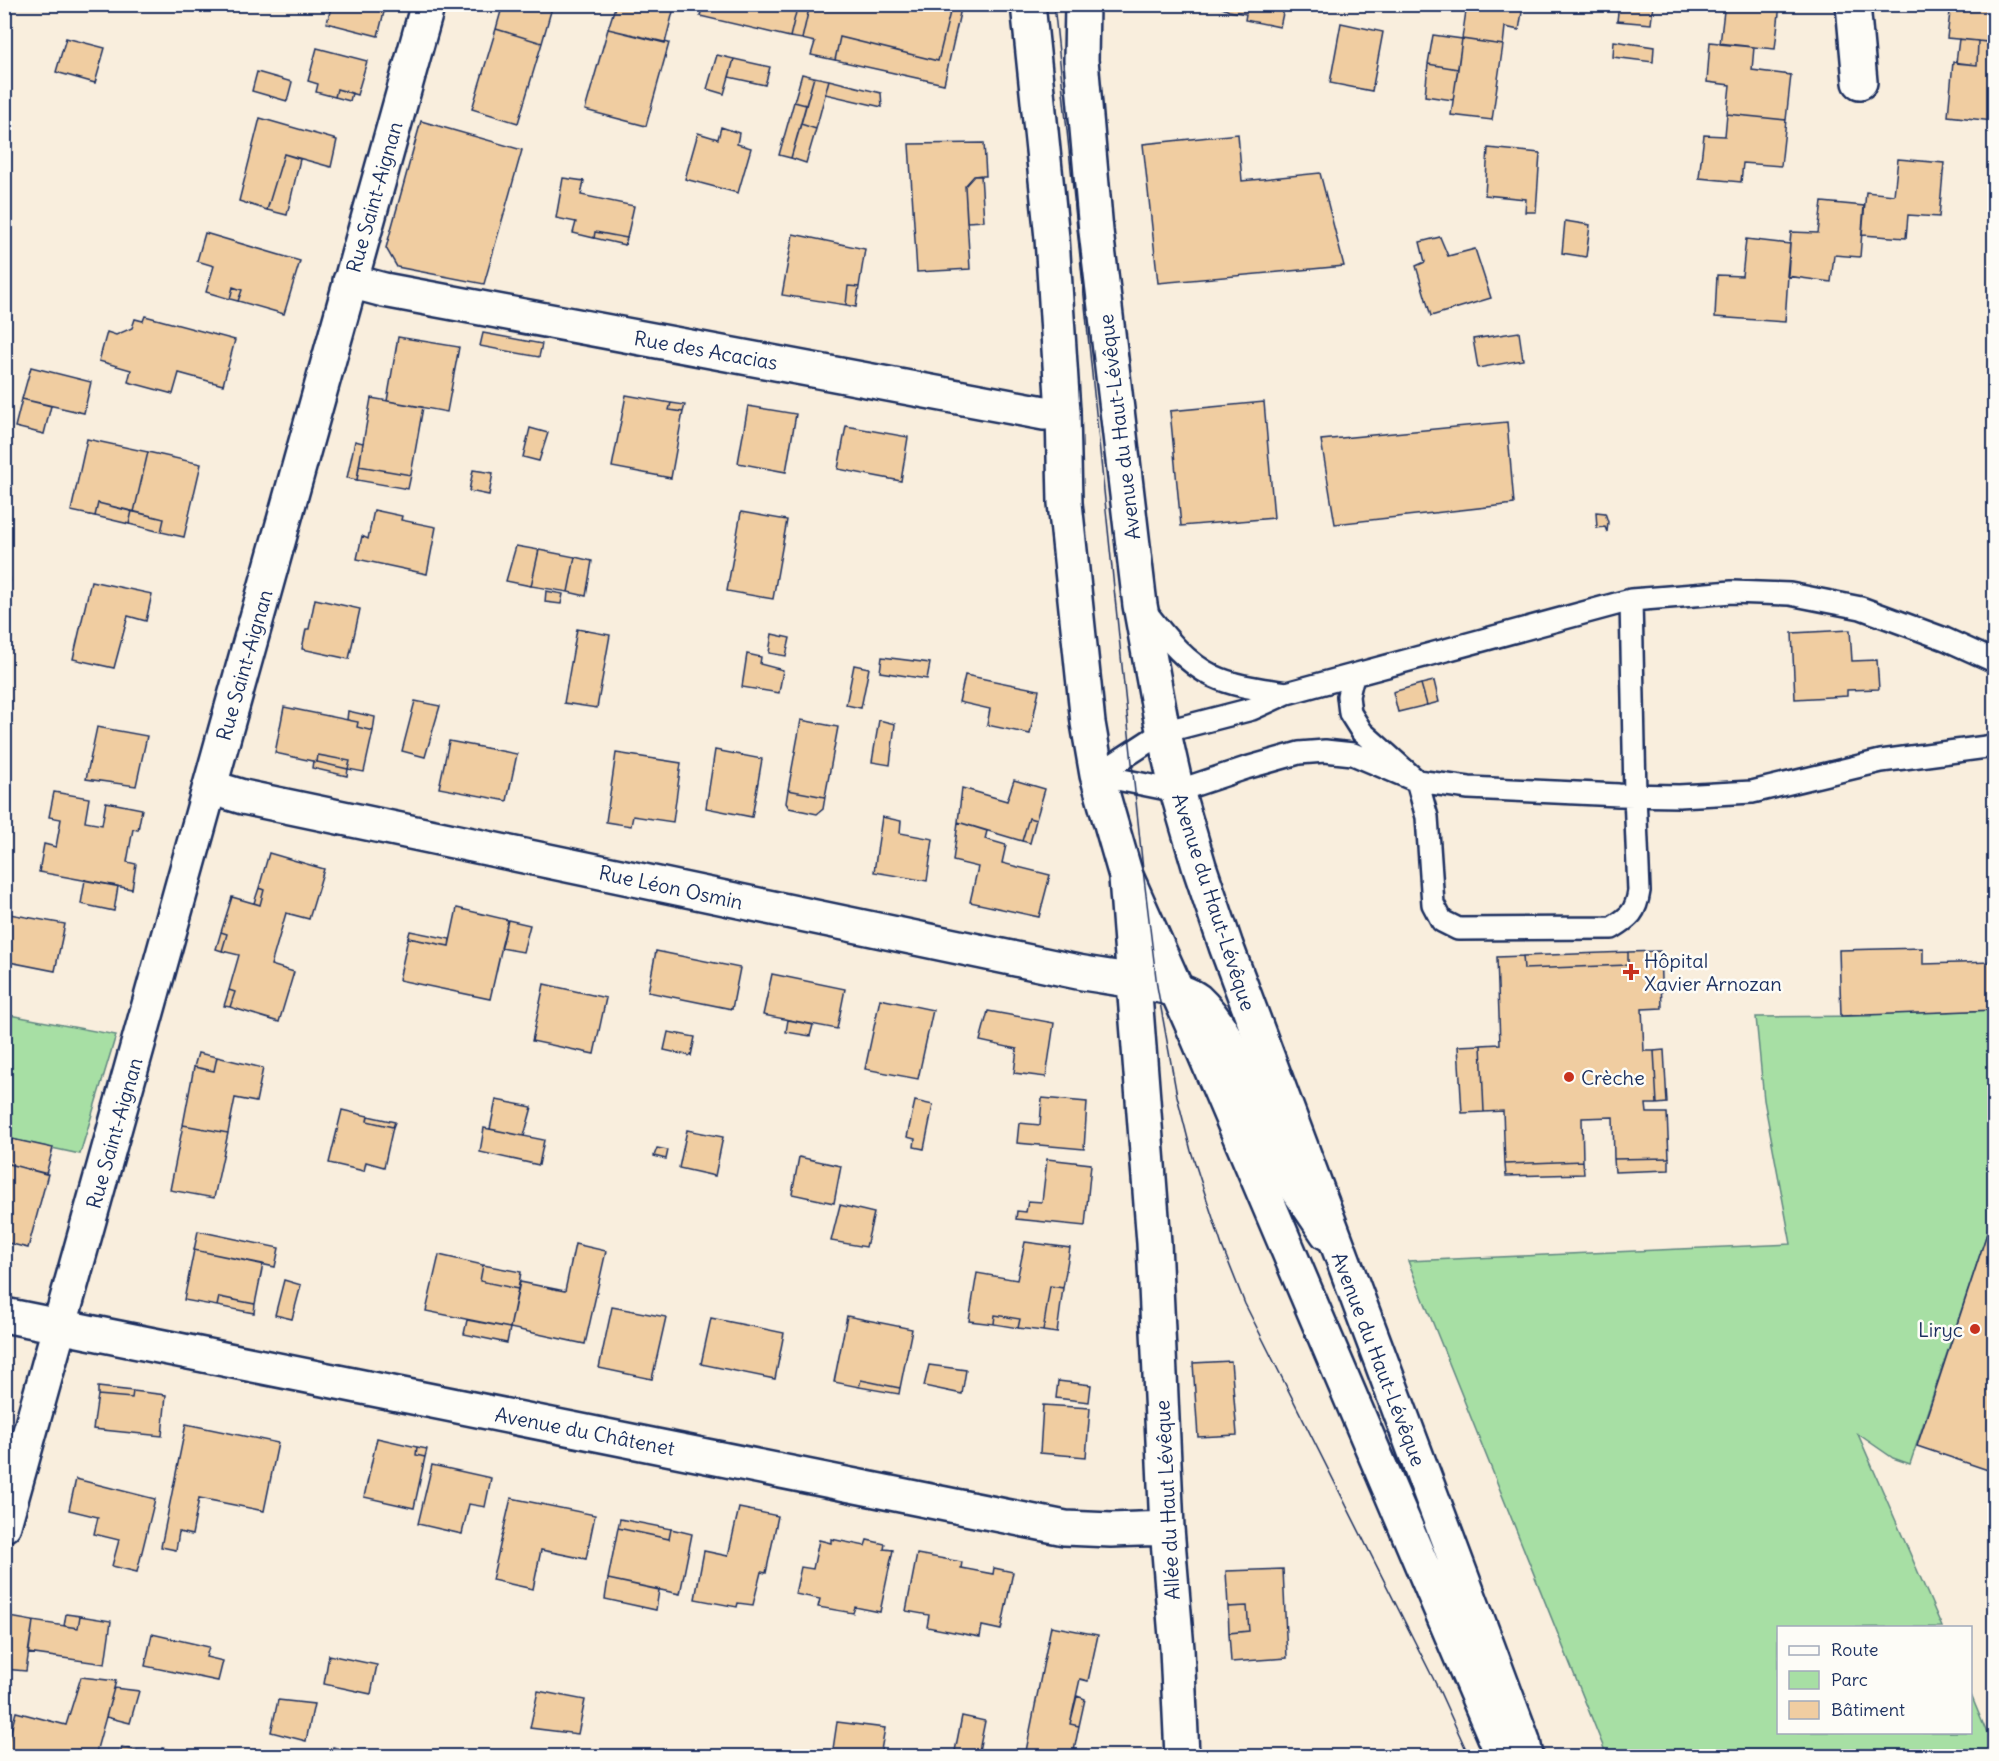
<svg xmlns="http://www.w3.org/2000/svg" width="1999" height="1761" font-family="Delius,sans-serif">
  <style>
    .green { fill: #a7dfa4; stroke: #618781; stroke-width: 1.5 }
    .building { fill: #f0cda1; stroke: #1b2f5e; stroke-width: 1.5 }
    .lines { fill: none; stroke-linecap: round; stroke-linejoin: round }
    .lane-casing { stroke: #1b2f5e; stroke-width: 26 }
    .street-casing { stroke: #1b2f5e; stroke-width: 38 }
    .secondary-casing { stroke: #1b2f5e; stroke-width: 38 }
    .lane { stroke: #fdfcf7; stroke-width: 21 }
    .street { stroke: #fdfcf7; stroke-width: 33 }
    .secondary { stroke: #fdfcf7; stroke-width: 33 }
    .tram { stroke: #1b2f5e; stroke-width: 1.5 }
    .poi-dot { fill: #c8321e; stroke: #fdfcf7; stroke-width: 2 }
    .labels { text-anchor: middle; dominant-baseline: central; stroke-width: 5; stroke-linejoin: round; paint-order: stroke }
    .street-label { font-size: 20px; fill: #1b2f5e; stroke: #fdfcf7 }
    .poi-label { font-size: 20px; fill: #1b2f5e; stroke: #fdfcf7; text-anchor: start }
  </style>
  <rect width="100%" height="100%" fill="#f9eedd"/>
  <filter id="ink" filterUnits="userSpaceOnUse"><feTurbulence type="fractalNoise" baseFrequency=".0167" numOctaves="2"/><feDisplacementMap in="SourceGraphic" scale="12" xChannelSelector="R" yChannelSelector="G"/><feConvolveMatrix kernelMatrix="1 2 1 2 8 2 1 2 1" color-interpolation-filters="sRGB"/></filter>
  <g filter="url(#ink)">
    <path class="green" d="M1994,1010V1212L1910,1464L1893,1458L1858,1434L1942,1627L1778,1628V1732H1970L1971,1695L1994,1750V1756H1607L1408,1261L1791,1244L1764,1100L1756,1017L1871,1016L1872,1014Z
      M4,1014L116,1035L80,1154L5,1138Z"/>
    <path class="building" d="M332,4H386L378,36L327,23Z
      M503,4H553L542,43L496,29Z
      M606,4H675L665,43L608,29L615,7Z
      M703,4H798L790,37L700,16Z
      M798,4H810L802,39L790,37Z
      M810,4H952L938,61L840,37L835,60L811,55L815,42L802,39Z
      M952,4H962L944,84L835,60L840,37L938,61Z
      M1214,4H1285L1280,27L1245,20L1246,14L1229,11Z
      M1467,4L1523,6L1519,30L1505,27L1503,45L1462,39Z
      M1619,4L1653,6L1651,24L1617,21Z
      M1700,4H1780L1775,49L1720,44L1724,11L1700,8Z
      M1917,4H1991L1988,42L1947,38L1950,12L1917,10Z
      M1341,23L1383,32L1372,91L1330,83Z
      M496,29L542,43L518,123L472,109Z
      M608,29L669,43L646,126L585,110Z
      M1433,35L1462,39L1458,69L1428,64Z
      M66,38L105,48L95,83L56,72Z
      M1462,39L1503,45L1492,120L1451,115Z
      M1959,39L1978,41L1977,65L1956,63Z
      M1614,41L1654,47L1653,62L1613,57Z
      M1978,41L1994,43L1993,121L1948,116L1953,62L1977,65Z
      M1710,42L1754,47L1752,70L1791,75L1786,120L1727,114L1730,85L1707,82Z
      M317,48L367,61L357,95L337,89L335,97L316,92L318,84L308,81Z
      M717,55L734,59L724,94L707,89Z
      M734,59L770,67L765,85L729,77Z
      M1428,64L1458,69L1453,100L1425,96Z
      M257,72L292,82L287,101L252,91Z
      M802,74L814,77L806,105L794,102Z
      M814,77L829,80L816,129L801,124Z
      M829,80L881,93L882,107L825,94Z
      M337,89L352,93L350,101L335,97Z
      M794,102L806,105L791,158L779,155Z
      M1727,114L1786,120L1781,166L1743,163L1741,182L1699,178L1704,135L1725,136Z
      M260,118L337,140L331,167L284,154L267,210L239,201Z
      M421,121L522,150L484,284L397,267L386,248Z
      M801,124L816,129L806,163L791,158Z
      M721,127L739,133L737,144L751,148L738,193L685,179L698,133L718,139Z
      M1238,134L1242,181L1320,173L1344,266L1158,283L1143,144Z
      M984,143L986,176H974L965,186L970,269L917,272L909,144Z
      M1488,148L1540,153L1536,212H1525L1526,199L1485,195Z
      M284,154L300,159L287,215L267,210Z
      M1898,159L1944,163L1939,217L1908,215L1906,238L1862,235L1866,192L1894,195Z
      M981,175L984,221L967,222L965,186L974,176Z
      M563,178L584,181L581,195L634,206L627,238L595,232L594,238L573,233L576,222L556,218Z
      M1822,202L1864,206L1860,257L1834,255L1831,282L1787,276L1791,232L1818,233Z
      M1565,221L1590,225L1586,257L1562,253Z
      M595,232L627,238L625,245L594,238Z
      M205,233L300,261L284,314L238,301L242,290L233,287L230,299L206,292L214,266L197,261Z
      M793,234L865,249L859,287L848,286L846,305L782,295Z
      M1440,237L1448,256L1475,249L1491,298L1431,316L1416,266L1425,262L1420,242Z
      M1746,239L1790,244L1785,322L1715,317L1717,275L1742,276Z
      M848,286L859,287L856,307L846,305Z
      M233,287L242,290L238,301L230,299Z
      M145,316L235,340L223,385L179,373L173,394L128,382L131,370L99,361L107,332L116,335L132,328L135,319L143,321Z
      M1519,332L1523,360L1478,368L1473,339Z
      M483,333L542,344L539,357L480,346Z
      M398,337L459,347L447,412L387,401Z
      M31,367L91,382L84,413L22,399Z
      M626,395L671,403L669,410L683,412L671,478L612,467Z
      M371,398L423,407L411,475L359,466Z
      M22,399L51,406L44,434L15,427Z
      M1264,402L1274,518L1181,526L1170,411Z
      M671,403L685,405L683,412L669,410Z
      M748,406L796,414L786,472L738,463Z
      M1507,422L1514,504L1335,524L1321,440Z
      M846,426L908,437L901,481L838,469Z
      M530,428L548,433L539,461L523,457Z
      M87,439L148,452L134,512L98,503L95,516L71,511Z
      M355,441L363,443L357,480L347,478Z
      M148,452L201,464L184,537L161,532L164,519L134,512Z
      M359,466L411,475L408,489L357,480Z
      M473,470L493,473L489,495L469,491Z
      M98,503L132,511L129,524L95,516Z
      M374,510L402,516L401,520L436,527L427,574L357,559L362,536L368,539Z
      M132,511L164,519L161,532L129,524Z
      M741,512L787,520L773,599L727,591Z
      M1596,512L1605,513L1608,522L1607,532L1605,527L1597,528Z
      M516,546L539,550L531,586L506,581Z
      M539,550L575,557L568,592L531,586Z
      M575,557L592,561L586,596L568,592Z
      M4,577L10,578L4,599Z
      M91,581L152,594L146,621L128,616L114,668L73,659Z
      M546,591L563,594L561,604L545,602Z
      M315,599L360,609L349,659L302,649L306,629H309Z
      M577,629L610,635L597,708L564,703Z
      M1850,630L1852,661L1877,660L1879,689L1847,690V696L1795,699L1792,633Z
      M772,634L790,638L786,656L769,653Z
      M747,654L761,657L760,664L783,670L779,693L742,687Z
      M882,657L930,663L927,679L880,672Z
      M854,665L869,668L861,708L846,705Z
      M965,675L1039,690L1030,734L987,725L990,709L959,702Z
      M1434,681L1439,702L1427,705L1421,684Z
      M1421,684L1427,705L1398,712L1393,692Z
      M415,701L440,706L425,757L402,751Z
      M284,707L358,722L357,727L373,731L364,772L348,769L350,761L318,755L317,762L275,753Z
      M348,711L375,717L373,731L357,727L358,722L347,720Z
      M801,720L838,727L825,797L788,790Z
      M879,720L895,724L890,765L872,762Z
      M97,727L147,736L136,786L86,779Z
      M449,741L517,754L507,801L439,788Z
      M715,750L762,759L752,817L706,808Z
      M616,753L681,763L673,822L633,816L631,826L606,822Z
      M318,755L350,761L348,769L317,762Z
      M313,761L348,769L347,776L312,768Z
      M1014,780L1045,789L1036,820L1029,818L1022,841L958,822L962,788L1007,801Z
      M788,790L825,797L823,809L817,814L789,808L786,803Z
      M54,792L89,798L85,822L102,825L106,802L142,809L138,830L133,829L127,862L136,864L132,889L39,872L44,844L56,847L61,819L49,817Z
      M1990,812H1994V868H1992Z
      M882,817L901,821L900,833L933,839L927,881L874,872Z
      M1029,818L1036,820L1030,843L1022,841Z
      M958,822L987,831L985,839L1006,845L1002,863L1050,875L1039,917L970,902L978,867L953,861Z
      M269,853L324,869L309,919L286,913L271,965L294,972L279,1022L230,1007L235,992L229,990L239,955L222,951L227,934L221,932L232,897L260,905L264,890L259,888Z
      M85,880L118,886L114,911L81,904Z
      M259,888L264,890L260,905L254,903Z
      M457,908L508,920L490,999L399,980L408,938L449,946Z
      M4,913L65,924L55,971L9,962L4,984Z
      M508,920L530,925L523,952L501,948Z
      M410,931L450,939L449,946L408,938Z
      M221,932L227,934L222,951L216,949Z
      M1923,948V964L1994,962V1010L1841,1016L1839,950Z
      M656,951L740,968L732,1009L648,992Z
      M1660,951L1662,1008L1642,1009L1644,1051H1654L1657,1104H1646L1647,1113H1667L1669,1158L1614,1159L1613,1117L1582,1118L1583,1161L1505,1164L1503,1111L1484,1112L1481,1045L1500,1044L1497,957L1523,956L1524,969L1628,965V952Z
      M1628,952V965L1524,969L1523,956Z
      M772,974L845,989L837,1029L763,1015Z
      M544,984L606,998L594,1054L532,1041Z
      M229,990L235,992L230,1007L224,1006Z
      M880,999L933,1010L918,1079L865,1069Z
      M988,1011L1054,1023L1046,1077L1014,1073L1017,1049L980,1041Z
      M788,1020L813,1025L810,1036L786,1032Z
      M668,1032L695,1037L691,1056L664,1050Z
      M1481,1045L1484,1112L1462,1113L1458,1046Z
      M1664,1050L1667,1103L1657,1104L1654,1051Z
      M198,1053L217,1057L214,1071L194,1067Z
      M217,1057L263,1068L256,1102L235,1098L228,1133L183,1125L194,1067L214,1071Z
      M1042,1098L1087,1102L1084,1149L1017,1143L1019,1123L1040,1125Z
      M496,1100L532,1107L524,1136L490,1129Z
      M915,1101L933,1105L924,1149L914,1147L915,1139L907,1137Z
      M342,1110L368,1116L367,1121L393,1127L384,1167L366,1162L364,1171L329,1163Z
      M368,1116L395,1122L393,1127L367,1121Z
      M183,1125L228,1133L214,1198L170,1190Z
      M484,1128L544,1140L539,1165L480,1152Z
      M687,1130L723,1137L715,1176L679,1168Z
      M12,1139L53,1148L46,1174L5,1163Z
      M4,1140L11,1141L6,1160L4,1159Z
      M657,1148L668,1150L666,1159L654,1156Z
      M799,1157L841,1166L834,1203L792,1194Z
      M1669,1158V1170L1615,1172L1614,1159Z
      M1047,1159L1091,1164L1085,1226L1016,1219L1017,1211L1026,1212L1028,1201L1042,1202Z
      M1583,1161L1584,1174L1506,1176L1505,1164Z
      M4,1163L48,1174L28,1248L4,1242Z
      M840,1205L874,1213L866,1247L831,1241Z
      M1994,1212V1451L1988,1470L1917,1446Z
      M198,1231L279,1248L275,1267L194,1250Z
      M1025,1242L1070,1248L1063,1288L1050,1286L1043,1331L1018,1328L1020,1319L995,1315L994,1324L969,1321L977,1273L1017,1280Z
      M575,1244L606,1251L585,1344L510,1328L520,1282L565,1291Z
      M194,1250L263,1264L255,1304L219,1297L217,1306L184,1300Z
      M439,1255L483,1265L480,1281L518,1289L510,1328L426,1311Z
      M483,1265L521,1272L518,1289L480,1281Z
      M284,1280L301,1285L292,1319L275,1315Z
      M1050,1286L1063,1288L1057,1333L1043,1331Z
      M219,1297L255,1304L254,1313L217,1306Z
      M612,1307L666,1317L652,1379L599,1368Z
      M995,1315L1020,1319L1018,1328L994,1324Z
      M847,1316L912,1329L900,1388L861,1380L859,1387L834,1382Z
      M711,1318L784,1333L775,1379L701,1364Z
      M467,1320L510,1328L507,1343L464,1334Z
      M1231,1361L1237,1435L1198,1437L1193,1363Z
      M929,1365L966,1370L962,1394L924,1386Z
      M861,1380L900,1388L899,1394L859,1387Z
      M1058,1381L1091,1385L1089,1402L1056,1398Z
      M98,1387L133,1391L132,1398L98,1395Z
      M133,1391L166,1395L162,1436L93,1429L98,1395L132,1398Z
      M1043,1405L1090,1408L1086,1457L1040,1453Z
      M186,1424L278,1443L264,1511L199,1498L192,1535L179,1532L176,1550L161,1547Z
      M377,1438L417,1447L416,1455L425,1457L414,1508L364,1497Z
      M417,1447L427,1449L425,1457L416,1455Z
      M432,1465L491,1478L485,1507L469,1504L462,1534L418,1524Z
      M76,1479L155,1499L137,1572L112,1566L119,1540L94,1534L98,1517L69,1510Z
      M511,1498L595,1515L586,1559L541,1550L533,1589L492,1580Z
      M739,1508L778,1516L766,1573L761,1572L753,1605L738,1603L737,1607L695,1599L704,1551L728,1556Z
      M620,1519L671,1529L669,1539L618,1528Z
      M618,1528L669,1539L671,1529L692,1534L680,1594L608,1579Z
      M831,1539L865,1546L867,1540L885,1544L884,1549L893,1550L880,1612L855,1607L853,1613L818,1607L820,1599L795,1594L801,1567L813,1569L819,1540L831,1543Z
      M917,1554L962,1562L961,1568L993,1574L994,1568L1013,1572L1001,1630L982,1626L980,1637L927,1627L929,1615L906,1611Z
      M1283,1569L1287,1658L1231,1662L1229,1633L1249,1631L1247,1606L1228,1607L1226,1571Z
      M608,1579L659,1590L656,1610L605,1599Z
      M1247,1606L1249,1631L1229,1633L1228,1607Z
      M66,1614L80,1616L78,1628L64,1626Z
      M80,1616L111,1621L105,1664L28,1653L33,1621L78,1628Z
      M10,1617L33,1621L26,1671L4,1669V1642Z
      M1051,1626L1098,1635L1088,1681L1080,1679L1070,1724L1079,1726L1073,1756H1025Z
      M152,1634L209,1647L206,1657L223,1661L218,1681L145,1666Z
      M329,1655L377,1665L371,1694L324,1684Z
      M81,1677L116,1681L95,1756H4L16,1712L66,1725Z
      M114,1688L139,1691L130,1723L106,1717Z
      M538,1691L585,1700L578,1734L530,1728Z
      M1077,1696L1085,1699L1079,1726L1070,1724Z
      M278,1700L314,1704L306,1741L271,1732Z
      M962,1716L985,1721L978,1756H954Z
      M837,1722L885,1728L880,1756H832Z
      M122,1747L158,1756H119Z
      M333,1747L362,1755V1756H330Z
      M162,1748L198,1756H159Z
      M523,1752L551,1756H518Z"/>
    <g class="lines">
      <g class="lane-casing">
        <path id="lane" d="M1145,611C1165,636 1184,662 1213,676C1236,687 1262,689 1287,693
          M1353,675L1348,696L1350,713L1362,732L1417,781L1427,817L1433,904L1442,921L1458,929L1612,928C1630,917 1636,912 1639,891L1635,795L1631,600
          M1097,775L1163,732L1252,709L1287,693L1631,600L1732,592L1790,594L1861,608L1945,639L1994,661
          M1097,775L1177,791L1246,768L1299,753L1325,751L1353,754L1417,781L1469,788L1619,795L1679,796L1752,792L1881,761L1994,746"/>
      </g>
      <g class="street-casing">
        <path id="street" d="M1853,4L1860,82
          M350,281L384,290L1044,413L1063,412
          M210,787L243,797L1078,972C1108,978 1174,983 1197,1000C1209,1011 1217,1023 1225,1037L1288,1175L1327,1233
          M1126,878L1154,1243L1167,1528L1177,1649L1182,1756
          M4,1315L1065,1528L1111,1530L1167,1528
          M4,1525L428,4"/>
      </g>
      <g class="secondary-casing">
        <path id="secondary" d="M1028,4L1052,238L1063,412L1065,503L1088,723L1097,775L1126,876L1198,1038L1503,1756
          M1082,4L1081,60L1096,231L1140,605L1161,720L1177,791L1199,866L1226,946L1523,1741L1526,1756"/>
      </g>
      <use href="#lane" class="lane"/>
      <use href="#street" class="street"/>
      <use href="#secondary" class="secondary"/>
      <path class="tram" d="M1054,4L1143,870L1157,986L1177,1096L1191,1151L1222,1246L1245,1304L1439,1690L1469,1756"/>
    </g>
  </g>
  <g class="poi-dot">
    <path d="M1628 963h6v6h6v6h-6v6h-6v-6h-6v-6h6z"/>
    <circle cx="1569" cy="1077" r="6"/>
    <circle cx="1975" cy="1329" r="6"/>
  </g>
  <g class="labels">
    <g class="street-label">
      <text transform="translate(374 197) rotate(-74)">Rue Saint-Aignan</text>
      <text transform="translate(706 350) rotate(10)">Rue des Acacias</text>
      <text transform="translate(1119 427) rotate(-97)">Avenue du Haut-Lévêque</text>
      <text transform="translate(244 665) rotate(-74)">Rue Saint-Aignan</text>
      <text transform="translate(671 887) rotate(12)">Rue Léon Osmin</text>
      <text transform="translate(1214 902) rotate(72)">Avenue du Haut-Lévêque</text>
      <text transform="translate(114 1133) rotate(-74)">Rue Saint-Aignan</text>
      <text transform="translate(1379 1359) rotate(69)">Avenue du Haut-Lévêque</text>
      <text transform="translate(585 1431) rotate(11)">Avenue du Châtenet</text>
      <text transform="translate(1167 1500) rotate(-93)">Allée du Haut Lévêque</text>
    </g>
    <g class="poi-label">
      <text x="1644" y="960">Hôpital<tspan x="1644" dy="23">Xavier Arnozan</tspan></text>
      <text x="1581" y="1077">Crèche</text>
      <text x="1963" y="1329" text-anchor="end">Liryc</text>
    </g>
  </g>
  <rect width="1999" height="1761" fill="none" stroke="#fdfcf7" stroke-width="24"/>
  <rect x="12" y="12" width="1975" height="1737" fill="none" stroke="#1b2f5e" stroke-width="2" filter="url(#ink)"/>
  <rect x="1777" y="1626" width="195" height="108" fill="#fdfcf7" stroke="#a3aaba" stroke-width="1.5"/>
  <rect x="1789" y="1646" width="30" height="9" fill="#fdfcf7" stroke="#a3aaba" stroke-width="1.5"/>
  <text x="1831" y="1656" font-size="18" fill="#1b2f5e">Route</text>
  <rect x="1789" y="1671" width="30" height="18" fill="#a7dfa4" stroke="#a3aaba" stroke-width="1.5"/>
  <text x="1831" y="1686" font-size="18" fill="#1b2f5e">Parc</text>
  <rect x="1789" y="1701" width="30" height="18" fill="#f0cda1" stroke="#a3aaba" stroke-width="1.5"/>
  <text x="1831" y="1716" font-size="18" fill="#1b2f5e">Bâtiment</text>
</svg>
